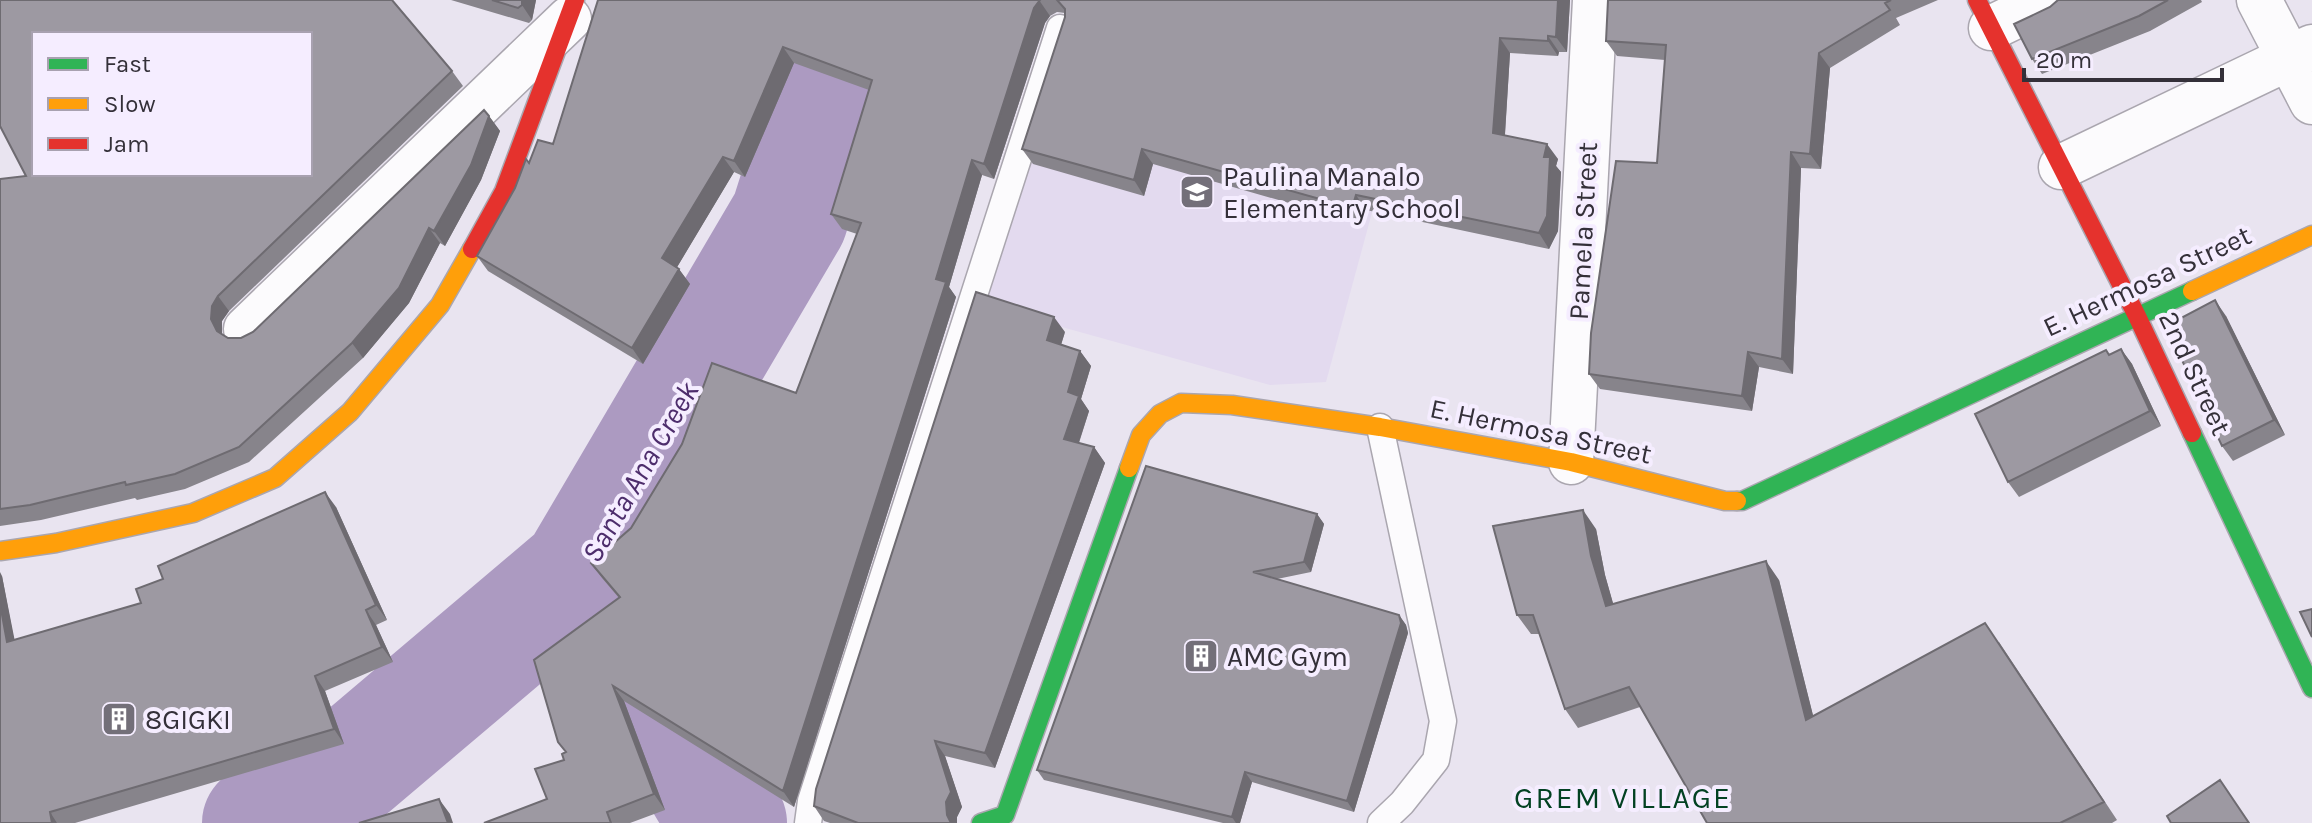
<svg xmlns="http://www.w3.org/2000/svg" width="2312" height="823" font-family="Karla,sans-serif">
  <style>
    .built { fill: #e3daef }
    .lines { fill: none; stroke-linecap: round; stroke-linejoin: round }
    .river { stroke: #ac9ac1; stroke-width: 118 }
    .lane-casing { stroke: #aaa6af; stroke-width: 29 }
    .street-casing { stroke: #aaa6af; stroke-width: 47 }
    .fast-casing { stroke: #aaa6af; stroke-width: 21 }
    .slow-casing { stroke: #aaa6af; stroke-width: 21 }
    .jam-casing { stroke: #aaa6af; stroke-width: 21 }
    .lane { stroke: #fcfbfd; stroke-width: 26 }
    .street { stroke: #fcfbfd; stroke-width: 44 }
    .fast { stroke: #30b455; stroke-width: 18 }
    .slow { stroke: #ff9f0a; stroke-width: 18 }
    .jam { stroke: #e5322d; stroke-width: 18 }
    .wall { fill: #87848b }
    .shaded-wall { fill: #6e6b71 }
    .building { fill: #9d99a2; stroke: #6e6b71; stroke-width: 2; fill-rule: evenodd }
    .labels { text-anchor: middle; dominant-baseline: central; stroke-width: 8; stroke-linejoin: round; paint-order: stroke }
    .poi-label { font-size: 28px; fill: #343039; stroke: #f5edff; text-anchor: start }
    .street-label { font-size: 28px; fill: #343039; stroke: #f5edff }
    .water-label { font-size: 30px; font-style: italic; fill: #4d2d6c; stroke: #f5edff }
    .neighbourhood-label { font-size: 30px; letter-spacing: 2px; fill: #034223; stroke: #f5edff }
  </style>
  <rect width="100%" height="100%" fill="#e9e4f0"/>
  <path class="built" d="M1087,0L1408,80L1326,382L1270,385L976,303Z"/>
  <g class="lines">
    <path class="river" d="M591,593L728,823
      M261,823L351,767L580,573L789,218L858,0"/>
    <g class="lane-casing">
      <path id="lane" d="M1380,427L1443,721L1436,760L1402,803L1381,823
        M808,823L811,801L1060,28"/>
    </g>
    <g class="street-casing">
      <path id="street" d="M2259,0L2312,102
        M1991,28L2049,0
        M2061,167L2312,47
        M246,329L569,19
        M1571,462L1595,0"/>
    </g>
    <g class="fast-casing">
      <path id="fast" d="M2192,433L2312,688
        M1737,501H1742L2192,291
        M981,823L1005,815L1129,468"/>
    </g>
    <g class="slow-casing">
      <path id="slow" d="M2192,291L2312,235
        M1129,468L1141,435L1160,414L1181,403L1232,405L1380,427L1571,462L1725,501H1737
        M0,551L56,543L193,513L275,478L350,412L440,305L472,249"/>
    </g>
    <g class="jam-casing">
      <path id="jam" d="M1977,0L2137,316L2192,433
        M472,249L504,191L575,0"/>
    </g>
    <use href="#lane" class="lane"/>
    <use href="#street" class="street"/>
    <use href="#fast" class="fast"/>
    <use href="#slow" class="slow"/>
    <use href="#jam" class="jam"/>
  </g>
  <path class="wall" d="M451,0H536L532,20L529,23Z
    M598,0H1570L1567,52H1559L1558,56L1510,53L1505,135L1558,159L1556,166L1561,172L1558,231L1549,249L1366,210L1362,224L1153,164L1144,196L1033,164L1022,149L1065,17V13L1057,12L1050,16L1045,23L994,179L982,175L949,287L956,297L794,807L624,701L665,810L630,823H484L547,799L564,760L619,598L602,578L591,563L796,393L857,234L842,229L831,214L869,90L794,63L745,177L734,172L677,267L690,284L643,364L488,271L477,256L529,163L553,144Z
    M1608,0H1938L1896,18L1900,25L1830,68L1821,169L1801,168L1793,374L1759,367L1752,411L1600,389L1589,374L1657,163L1665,60L1617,56L1606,41Z
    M2058,0H2201L2202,2L2150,31L2042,74L2032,59L2050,7Z
    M452,71L463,86L229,311L222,321V334L228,338H241L253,332L489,116L500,131L481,180L445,246L440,243L409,303L363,358L249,462L185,489L137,500L135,498L41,520L0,526V179L26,176Z
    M2226,316L2285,435L2233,461L2222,446Z
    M1065,332L1061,344L1080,351L1091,366L1081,399L1089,411L1079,443L1094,447L1105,463L995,768L945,756L962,807L957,817V823H830L824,821L814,806Z
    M2121,349L2132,364L2161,426L2019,497L2008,482L2106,350L2110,355Z
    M336,507L387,620L376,625L393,662L325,691L344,744L75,823H0L2,576L14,640L141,603L163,579Z
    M1317,514L1324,524L1311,572L1277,579L1399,615L1406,625L1408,633L1354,812L1252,782L1240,823H1223L1044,780L1037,770Z
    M1596,529L1605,575L1613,604L1779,580L1813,716L1999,642L2117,820L2112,823H1707L1640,707L1578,728L1565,709L1539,634H1531L1517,615Z"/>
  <path class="shaded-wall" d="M522,0H536L532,20L522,5Z
    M1039,0L1050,16L1045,23L994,179L984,164L1034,8Z
    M1558,0H1570L1567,52L1556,37Z
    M1548,36L1559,52L1558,56L1548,41Z
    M1500,38L1510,53L1504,148L1493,133Z
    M783,47L794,63L745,177L734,161Z
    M1819,53L1830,68L1821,169L1810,154Z
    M489,116L500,131L481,180L445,246L434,231Z
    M1547,144L1558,159L1556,166L1561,172L1558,231L1549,249L1539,233L1544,157Z
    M1142,149L1153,164L1144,196L1134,180Z
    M1791,152L1801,168L1793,374L1782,359Z
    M723,157L734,172L673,274L662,258Z
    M972,160L982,175L949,287L956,297L794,807L783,791Z
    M1356,195L1366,210L1362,224L1352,208Z
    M429,228L440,243L409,303L363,358L352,343Z
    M679,269L690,284L643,364L632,348Z
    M218,296L229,311L222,321V334L217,331L211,319L212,306Z
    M2215,300L2226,316L2285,435L2274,420Z
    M1054,317L1065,332L1058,355L1047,340Z
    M2121,349L2132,364L2161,426L2150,411Z
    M1080,351L1091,366L1081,399L1089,411L1075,454L1064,439L1068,392Z
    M1748,352L1759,367L1752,411L1742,396Z
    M1094,447L1105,463L995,768L985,753Z
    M325,492L336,507L387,620L376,605Z
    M1583,510L1596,529L1605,575L1619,624L1606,606L1591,556Z
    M1317,514L1324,524L1311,572L1304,562Z
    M1766,561L1779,580L1819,739L1806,720Z
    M0,572L2,576L18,657L7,642L0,604Z
    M366,610L376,625L393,662L382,647Z
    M1399,615L1406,625L1408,633L1354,812L1347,801Z
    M315,676L325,691L344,744L334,729Z
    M613,686L624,701L665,810L654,794Z
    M935,741L945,756L962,807L957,817V823H951L947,815Z
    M1245,772L1252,782L1240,823H1236L1232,817Z
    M439,799L450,814L453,823H448Z
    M50,812L57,823H52Z"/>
  <path class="building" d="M0,0H392L452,71L218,296L212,306L211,319L217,331L228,338H241L253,332L484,110L489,116L471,165L434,231L429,228L399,288L352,343L239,447L175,474L126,485L125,482L30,505L0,509V179L26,176L0,126ZM34,34H310V174H34Z
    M492,0H522V5L518,8Z
    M598,0H1040L1034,8L984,164L972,160L936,279L946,282L783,791L613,686L654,794L607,812L611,823H484L547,799L535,769L564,760L562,754L566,752L558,742L534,660L620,597L591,563L631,528L682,444L712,363L796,393L861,223L831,214L872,80L783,47L734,161L723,157L662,258L679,269L632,348L477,256L515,188L526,159L529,163L538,140L553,144Z
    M1057,0H1558L1556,37L1548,36V41L1500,38L1493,133L1547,144L1544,157H1550L1547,216L1539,233L1356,195L1352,208L1142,149L1134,180L1022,149L1065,17V9Z
    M1608,0H1891L1885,3L1890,10L1819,53L1810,154L1791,152L1782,359L1748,352L1742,396L1589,374L1591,333L1616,161L1657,163L1666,45L1606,41Z
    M2058,0H2168L2139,16L2032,59L2014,24L2050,7Z
    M976,292L1054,317L1047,340L1080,351L1068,392L1079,396L1064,439L1094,447L985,753L935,741L951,792L946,802L947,815L951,823H858L814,806L816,789Z
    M2215,300L2274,420L2222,446L2166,326Z
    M2121,349L2150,411L2008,482L1975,414L2106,350L2109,355Z
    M1146,466L1317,514L1304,562L1253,572L1399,615L1401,623L1347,801L1245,772L1232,817L1037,770Z
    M325,492L376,605L366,610L382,647L315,676L334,729L50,812L52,823H0V604L7,642L141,603L136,589L163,579L158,566Z
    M1583,510L1591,556L1606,606L1766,561L1806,720L1985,623L2104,802L2060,823H1707L1629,687L1565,709L1533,615H1517L1493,526Z
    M2312,609V637L2300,612Z
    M2220,780L2249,823H2171L2167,816Z
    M439,799L448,823H359Z"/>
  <defs>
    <g id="school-square" transform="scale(1.8)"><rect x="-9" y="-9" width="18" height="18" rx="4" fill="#736f79" stroke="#f5edff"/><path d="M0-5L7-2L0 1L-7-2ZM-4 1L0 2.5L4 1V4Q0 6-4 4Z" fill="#fff"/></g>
    <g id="building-square" transform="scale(1.8)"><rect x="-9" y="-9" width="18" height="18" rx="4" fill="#736f79" stroke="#f5edff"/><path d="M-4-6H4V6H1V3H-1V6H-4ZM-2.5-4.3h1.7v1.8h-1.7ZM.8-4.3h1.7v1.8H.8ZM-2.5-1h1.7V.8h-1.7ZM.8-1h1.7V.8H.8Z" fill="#fff"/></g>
  </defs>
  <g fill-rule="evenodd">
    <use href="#school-square" x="1197" y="192"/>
    <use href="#building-square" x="1201" y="656"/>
    <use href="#building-square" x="119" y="719"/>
  </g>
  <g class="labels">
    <g class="poi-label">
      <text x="1223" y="176">Paulina Manalo<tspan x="1223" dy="32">Elementary School</tspan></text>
      <text x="1227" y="656">AMC Gym</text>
      <text x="145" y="719">8GIGKI</text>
    </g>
    <g class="street-label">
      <text transform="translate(1583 231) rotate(-87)">Pamela Street</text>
      <text transform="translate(2147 281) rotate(-25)">E. Hermosa Street</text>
      <text transform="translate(2195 373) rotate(65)">2nd Street</text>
      <text transform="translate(1541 431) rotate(12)">E. Hermosa Street</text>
    </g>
    <g class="water-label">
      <text transform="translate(640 472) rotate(-60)">Santa Ana Creek</text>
    </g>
    <g class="neighbourhood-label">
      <text x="1623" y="798">GREM VILLAGE</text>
    </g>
  </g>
  <rect x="32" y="32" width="280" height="144" fill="#f5edff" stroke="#a8a1b0" stroke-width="2"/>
  <rect x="48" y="58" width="40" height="12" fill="#30b455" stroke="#a8a1b0" stroke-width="2"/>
  <text x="104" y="72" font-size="24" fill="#343039">Fast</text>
  <rect x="48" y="98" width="40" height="12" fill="#ff9f0a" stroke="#a8a1b0" stroke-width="2"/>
  <text x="104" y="112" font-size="24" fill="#343039">Slow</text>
  <rect x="48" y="138" width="40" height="12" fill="#e5322d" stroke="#a8a1b0" stroke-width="2"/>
  <text x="104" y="152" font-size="24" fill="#343039">Jam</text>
  <path d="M2024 68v12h198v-12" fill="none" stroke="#343039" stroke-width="4"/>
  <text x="2036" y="68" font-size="24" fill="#343039" stroke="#f5edff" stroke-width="6" paint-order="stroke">20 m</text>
</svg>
